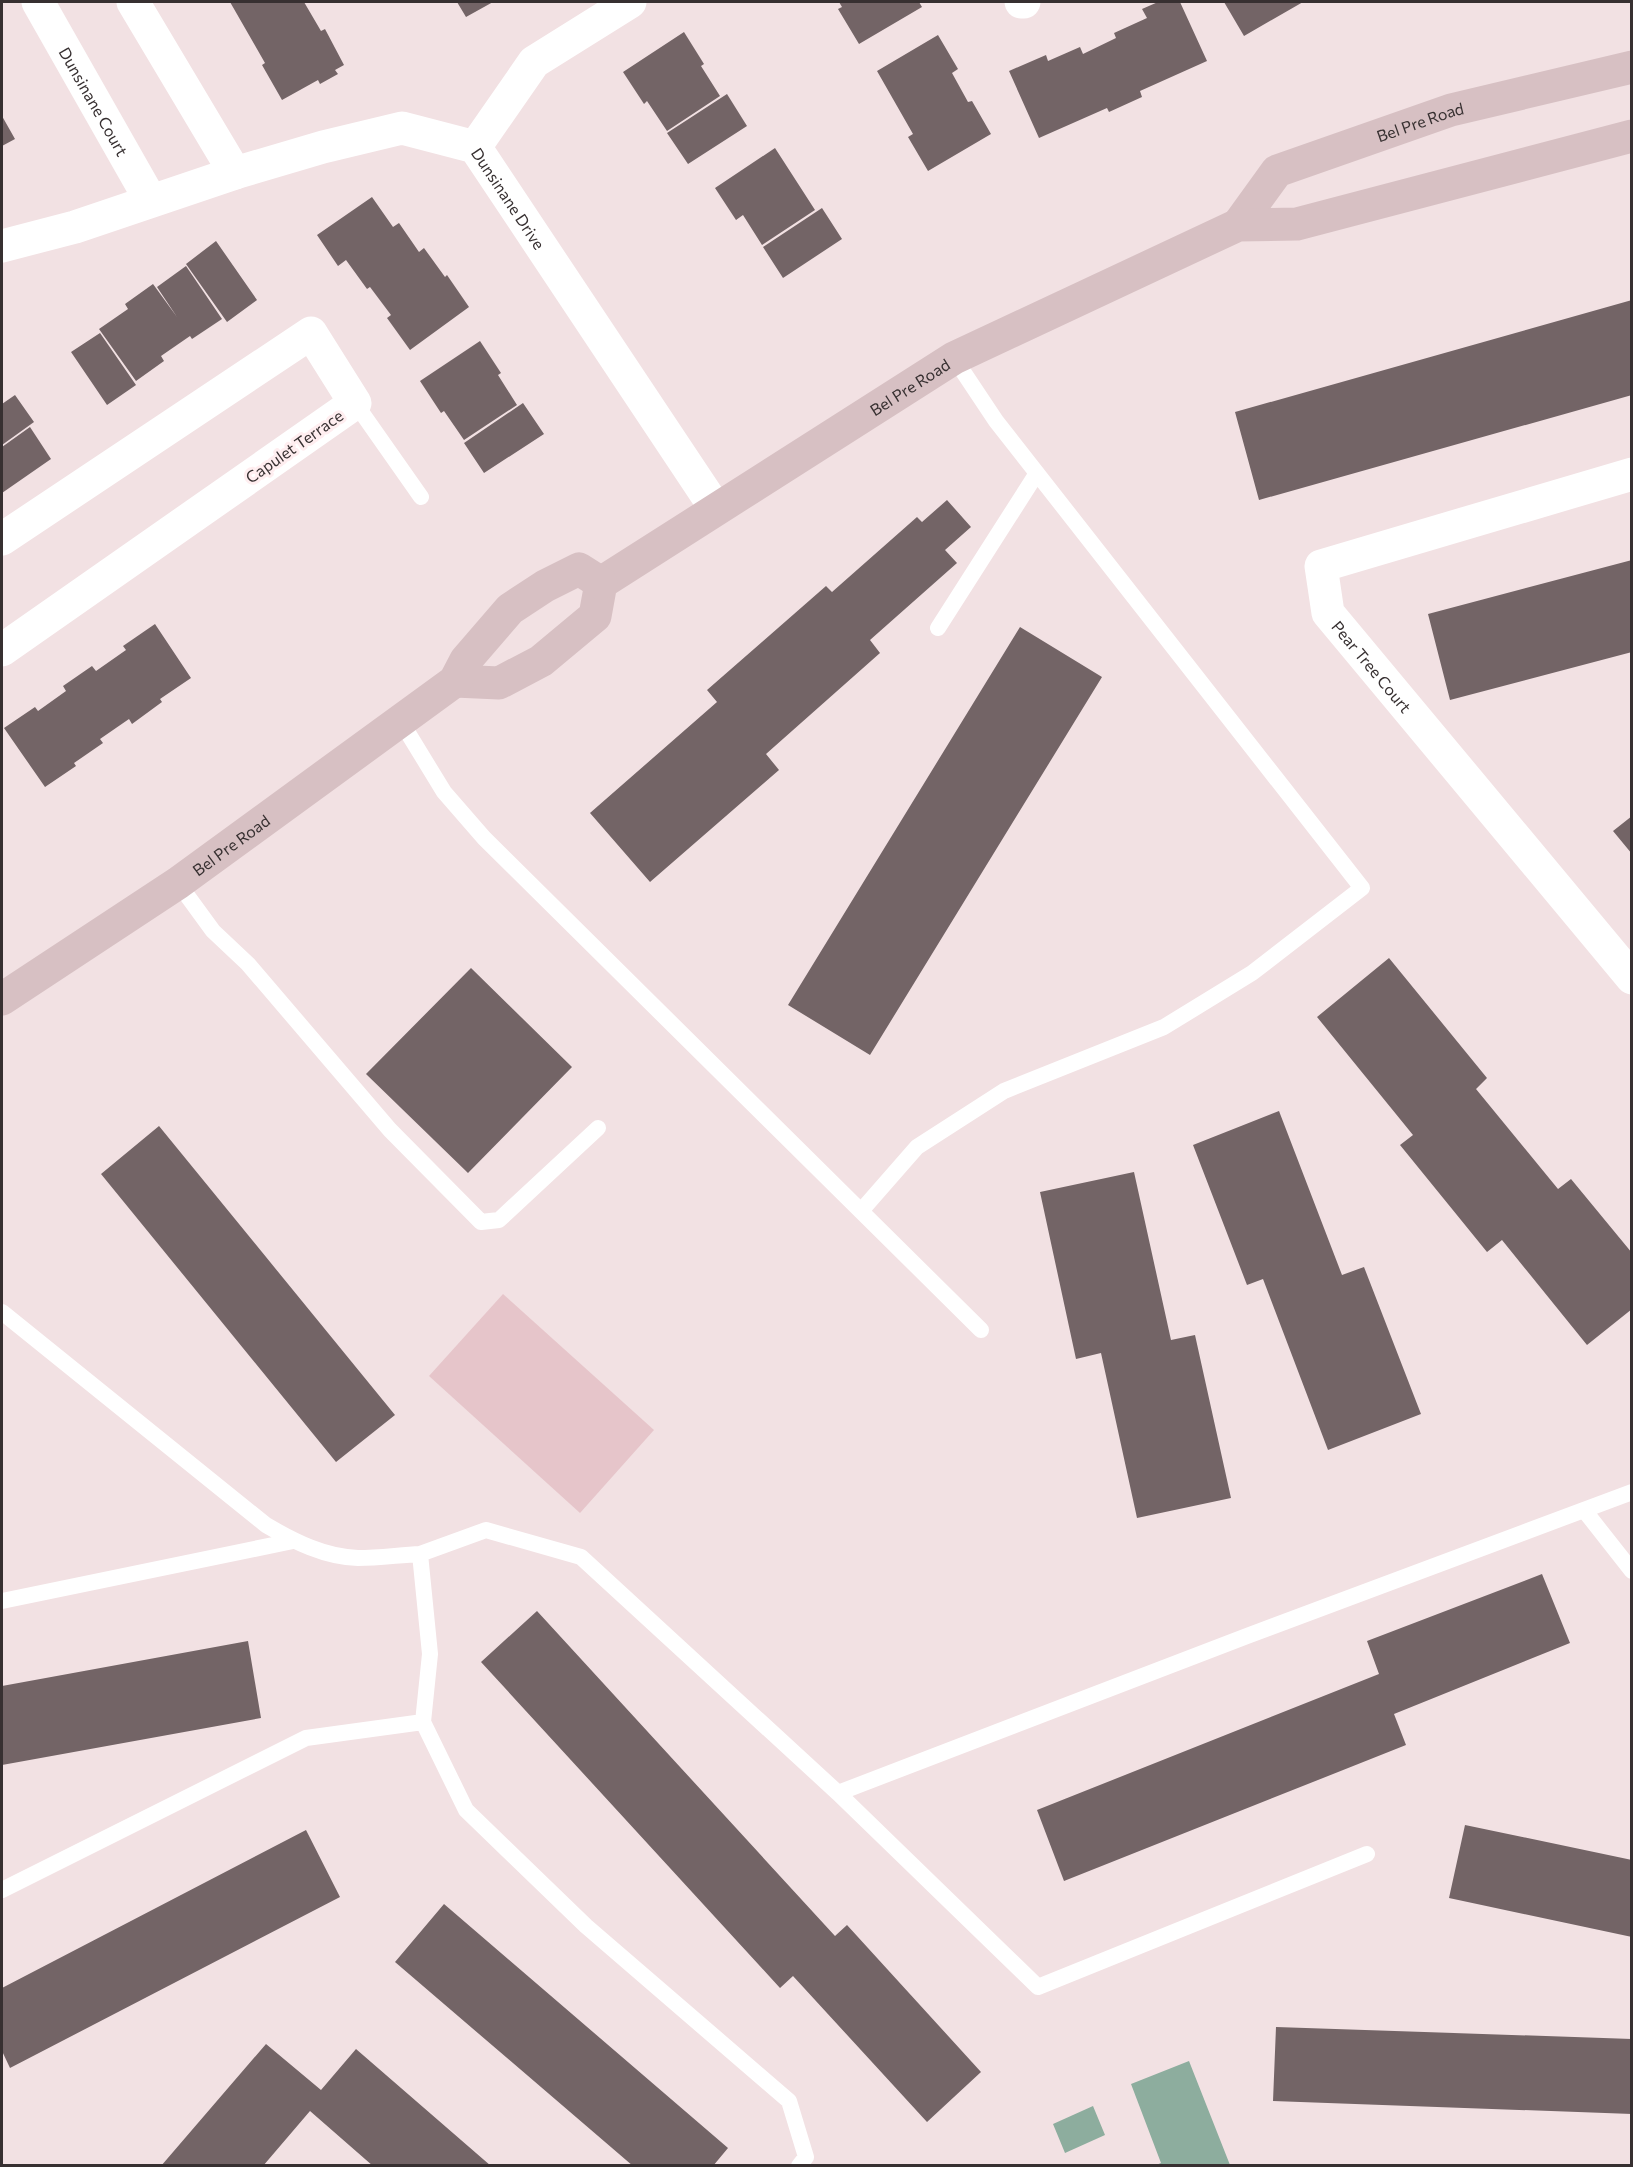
<svg xmlns="http://www.w3.org/2000/svg" width="1633" height="2167" font-family="Commissioner,sans-serif">
  <style>
    .green { fill: #e6c5ca }
    .water { fill: #8dad9e }
    .building { fill: #736466 }
    .lines { fill: none; stroke-linecap: round; stroke-linejoin: round }
    .lane { stroke: #fff; stroke-width: 16 }
    .street { stroke: #fff; stroke-width: 33 }
    .secondary { stroke: #d7c0c3; stroke-width: 33 }
    .labels { text-anchor: middle; dominant-baseline: central; stroke-width: 6; stroke-linejoin: round; paint-order: stroke }
    .street-label { font-size: 16px; fill: #373031; stroke: #ffeef0 }
  </style>
  <rect width="100%" height="100%" fill="#f2e1e3"/>
  <path class="green" d="M503,1294L654,1430L580,1513L429,1376Z"/>
  <path class="water" d="M1189,2061L1230,2165H1156L1161,2163L1131,2084Z
    M1093,2106L1105,2135L1065,2153L1053,2124Z"/>
  <path class="building" d="M230,2H304L321,31L325,29L344,65L335,70L338,74L320,84L318,80L282,100L262,65L265,63Z
    M457,2H493L466,17Z
    M839,2H919L922,7L859,44L838,9L842,7Z
    M1158,2H1180L1207,61L1140,91L1142,97L1109,112L1107,108L1039,138L1009,71L1046,55L1048,61L1080,47L1083,54L1116,38L1114,33L1147,18L1142,9Z
    M1224,2H1303L1244,36Z
    M684,32L704,64L701,66L720,96L667,131L647,101L644,104L623,72Z
    M938,35L958,69L952,73L968,102L972,101L991,134L928,171L908,137L913,134L877,71Z
    M727,94L747,126L688,164L667,133Z
    M2,116L15,139L2,146Z
    M775,148L815,210L762,245L743,215L736,220L715,188Z
    M372,197L393,227L399,223L419,252L424,248L445,277L447,275L469,307L410,350L387,318L391,315L370,287L367,289L346,260L338,266L317,235Z
    M822,208L842,239L783,278L763,247Z
    M216,241L257,300L227,322L186,264Z
    M186,266L222,319L192,339L190,336L161,356L164,361L136,381L99,329L128,309L125,304L153,284L177,317L157,287Z
    M1632,300V395L1259,500L1235,412Z
    M100,333L136,385L107,405L71,352Z
    M480,341L501,373L498,375L517,405L464,440L444,411L441,413L420,381Z
    M15,395L34,422L2,445V404Z
    M523,403L544,434L484,473L464,443Z
    M30,427L51,459L2,493V447Z
    M947,500L971,527L945,550L957,563L870,640L880,653L766,754L779,770L650,882L590,813L717,702L707,690L826,586L832,592L917,517L922,522Z
    M1632,560V652L1450,700L1428,614Z
    M155,624L191,678L160,699L162,702L132,724L129,719L100,739L103,743L74,763L76,766L45,787L4,728L35,707L38,711L66,691L63,686L92,666L96,671L126,650L123,646Z
    M1020,627L1102,677L870,1055L788,1005Z
    M1632,816V854L1613,831Z
    M1389,958L1487,1078L1476,1089L1558,1189L1571,1179L1632,1253V1309L1587,1345L1502,1240L1487,1252L1400,1145L1413,1135L1317,1017Z
    M471,968L572,1067L468,1173L366,1074Z
    M1279,1111L1342,1275L1364,1267L1421,1414L1328,1450L1263,1279L1247,1285L1193,1145Z
    M159,1126L395,1415L336,1462L101,1174Z
    M1134,1172L1171,1340L1195,1335L1231,1498L1137,1518L1101,1353L1076,1359L1040,1192Z
    M1542,1574L1570,1643L1394,1714L1406,1745L1064,1881L1037,1810L1379,1674L1367,1641Z
    M537,1611L835,1936L847,1925L981,2072L927,2122L793,1976L780,1988L481,1662Z
    M248,1641L261,1718L2,1765V1686Z
    M1465,1825L1632,1860V1937L1449,1898Z
    M306,1830L340,1897L10,2068L2,2051V1988Z
    M444,1904L728,2148L713,2166H633L395,1962Z
    M1276,2027L1632,2039V2114L1273,2101Z
    M266,2044L321,2090L356,2049L491,2166H373L310,2111L263,2166H161Z"/>
  <g class="lines">
    <path class="lane" d="M355,403L421,497
      M938,628L1037,473
      M400,720L444,792L484,838L981,1330
      M178,883L213,931L248,964L390,1130L481,1222L499,1220L598,1128
      M861,1211L917,1147L1004,1091L1164,1027L1252,973L1362,888L996,421L954,358
      M2,1312L266,1525C295,1542 325,1557 358,1558C379,1558 399,1555 420,1554
      M1584,1510L1632,1571
      M2,1601L293,1541
      M838,1793L1247,1636L1632,1492
      M2,1890L306,1738L423,1722
      M799,2166L806,2157L789,2101L586,1926L466,1810L423,1722L430,1654L420,1554L486,1530L581,1557L838,1793L1038,1987L1367,1854"/>
    <g class="street">
      <path id="s1" d="M38,2L151,201"/>
      <path d="M133,2L235,173"/>
      <path d="M1021,2H1024"/>
      <path d="M475,147L534,62L630,2"/>
      <path id="s2" d="M2,246L75,227L235,173L323,147L402,128L475,147L716,509"/>
      <path id="s3" d="M1632,474L1321,566L1328,613L1632,978"/>
      <path d="M2,539L311,333L355,403L2,650"/>
    </g>
    <g class="secondary">
      <path id="s4" d="M1238,225L1277,171L1451,110L1632,67"/>
      <path id="s5" d="M455,681L499,683L541,661L595,616L601,583L954,358L1238,225L1297,224L1632,136"/>
      <path id="s6" d="M2,999L178,883L455,681L466,660L510,609L545,586L579,569L601,583"/>
    </g>
  </g>
  <g class="labels">
    <g class="street-label">
      <text stroke="none"><textPath href="#s1" startOffset="114">Dunsinane Court</textPath></text>
      <text stroke="none"><textPath href="#s4" startOffset="218">Bel Pre Road</textPath></text>
      <text stroke="none"><textPath href="#s2" startOffset="554">Dunsinane Drive</textPath></text>
      <text stroke="none"><textPath href="#s5" startOffset="561">Bel Pre Road</textPath></text>
      <text transform="translate(294 446) rotate(-35)">Capulet Terrace</text>
      <text stroke="none"><textPath href="#s3" startOffset="441">Pear Tree Court</textPath></text>
      <text stroke="none"><textPath href="#s6" startOffset="276">Bel Pre Road</textPath></text>
    </g>
  </g>
  <rect width="1633" height="2167" fill="none" stroke="#373031" stroke-width="6"/>
</svg>
